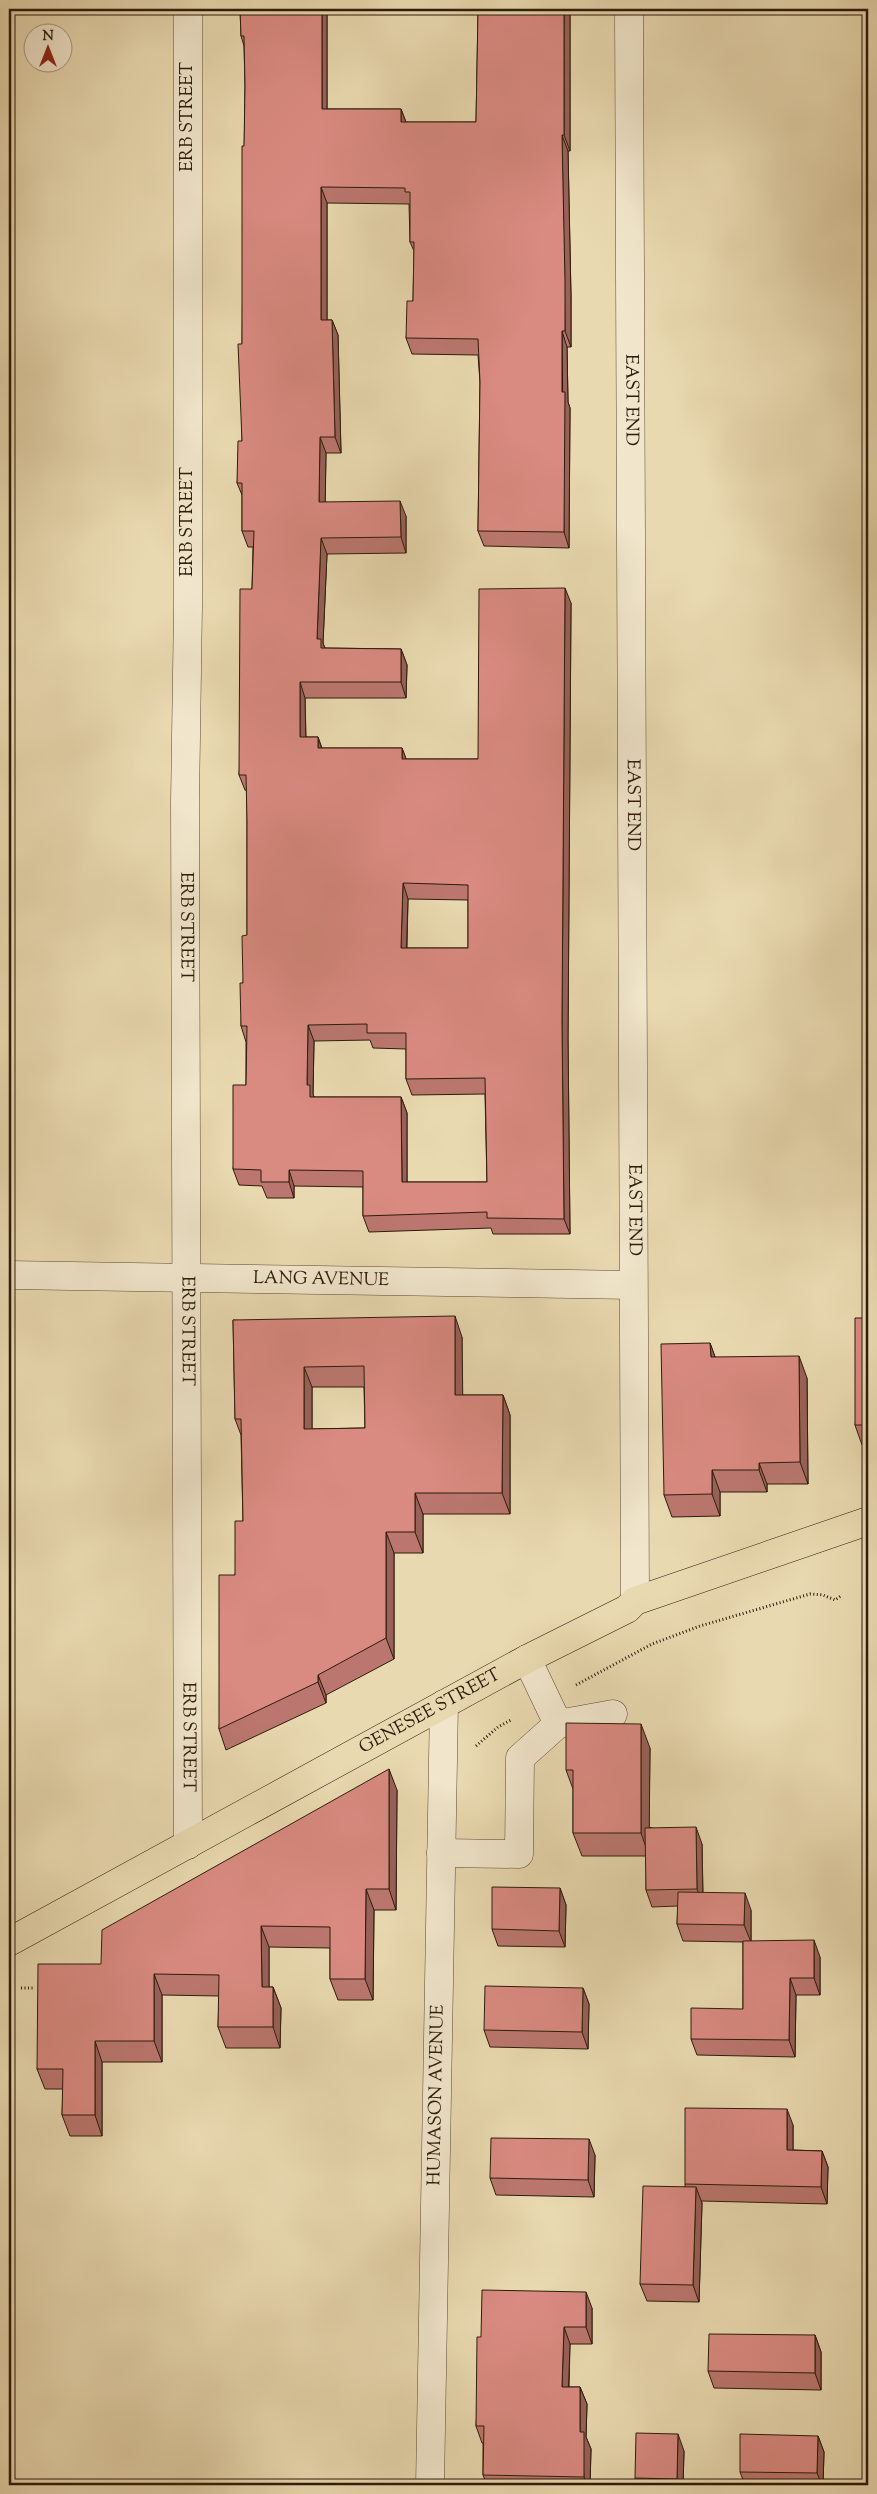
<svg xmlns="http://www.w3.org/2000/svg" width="877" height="2494" font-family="'Sorts Mill Goudy',serif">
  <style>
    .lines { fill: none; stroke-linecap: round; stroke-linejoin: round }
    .minor-casing { stroke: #5b4a34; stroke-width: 29 }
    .major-casing { stroke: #2c1b0a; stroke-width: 29 }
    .path { stroke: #2c1b0a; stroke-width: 3; stroke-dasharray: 1 2.5; stroke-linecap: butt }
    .minor { stroke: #f1e6cc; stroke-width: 28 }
    .major { stroke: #e9d9b0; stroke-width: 28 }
    .wall { fill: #bb776f; stroke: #2c1b0a; fill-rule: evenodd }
    .shaded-wall { fill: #98615a; stroke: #2c1b0a }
    .building { fill: #d98a81; stroke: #2c1b0a; fill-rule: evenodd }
    .labels { text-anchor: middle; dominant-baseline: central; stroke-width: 5; stroke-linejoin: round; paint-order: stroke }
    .street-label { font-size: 18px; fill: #2c1b0a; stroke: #f1e6cc }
  </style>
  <rect width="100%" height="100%" fill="#e9d9b0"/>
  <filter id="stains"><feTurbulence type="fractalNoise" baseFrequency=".004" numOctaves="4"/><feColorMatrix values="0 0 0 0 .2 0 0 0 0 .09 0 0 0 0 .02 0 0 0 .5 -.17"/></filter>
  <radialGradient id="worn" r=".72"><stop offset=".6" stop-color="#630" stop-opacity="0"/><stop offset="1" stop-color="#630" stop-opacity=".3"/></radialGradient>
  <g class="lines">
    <g class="minor-casing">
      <g id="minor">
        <path id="s1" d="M188,9V607L185,802L188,1845"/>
        <path id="s2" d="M629,9L635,1601"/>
        <path id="s3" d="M9,1275L633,1285"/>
        <path d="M527,1659L558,1724"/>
        <path d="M441,1853L519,1854L520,1758L558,1724L613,1714"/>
        <path id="s4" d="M430,2485L444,1704"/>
      </g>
    </g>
    <g class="major-casing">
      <g id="major">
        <path id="s5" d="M9,1942L527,1659L627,1609L635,1601L868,1521"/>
      </g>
    </g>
    <path class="path" d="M576,1685L652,1644L700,1626L810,1594L823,1595L835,1600L842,1595
      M476,1746L498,1727L511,1720
      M21,1988H34"/>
    <use href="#minor" class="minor"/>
    <use href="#major" class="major"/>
  </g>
  <path class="wall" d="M240,9H570V151H568L571,297V347H567L568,402L570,408L569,548L484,546L478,531L480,382L478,355L412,354L406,338L413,301L414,251L410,242L409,204L327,203V320H332L338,335L341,453H326L325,502L406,516V553L327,554L323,643L325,648L401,649L407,665L406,698H305L306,737H318L322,748H402L406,759H478L571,603L568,1038L570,1234H493L491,1228L369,1232L363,1216V1187L294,1186V1198H267L262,1186L239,1185L233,1169L246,1085V1042L241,1026L243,983L247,935V791L245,790L239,775L252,589L253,547H248L242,531V495L237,483L242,441V344L245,86L244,46L241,36ZM327,10H408L409,12L478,14L476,122H406L401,109H327ZM408,899L468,900V948H407ZM370,1040L373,1048L406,1049V1079L412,1095L485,1094L487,1182H407V1113L401,1097H314L313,1094L314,1041Z
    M868,1318V1445H862L855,1425Z
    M233,1320L462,1337V1395H503L510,1415V1514H423V1553H394V1659L326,1695V1703L226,1750L219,1729L235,1575L243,1521L241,1435L235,1419ZM312,1387H364L365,1428L312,1429Z
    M710,1343L715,1357L807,1378L808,1484H767V1492H720V1516L672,1517L664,1495Z
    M9,1697L11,1704V1742H9Z
    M650,1748L649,1827L702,1844L703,1893L751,1910V1941L820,1957V1995H796L795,2057L697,2055L691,2039L743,2009V1942L683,1941L677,1924L678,1906L652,1907L646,1890V1856H582L573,1833V1789L566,1770Z
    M397,1790L396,1910H374L373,2000H338L330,1979V1948L269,1947V1987H273L281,2008L280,2048H226L218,2027L219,1996L162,1995V2062H102V2136H70L62,2115L63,2089H45L37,2069L101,1964Z
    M560,1888L566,1905L565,1947L498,1946L492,1929Z
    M583,1988L589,2004L588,2049L490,2047L484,2030Z
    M793,2125V2150L822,2151L828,2167L827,2204L701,2201L702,2203L699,2302L647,2301L640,2284L685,2186V2184Z
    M595,2155L594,2197L496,2195L490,2178Z
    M592,2308V2344H570L569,2387H580L587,2404L586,2437L591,2449L590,2485H487L483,2475V2443H482L476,2426L481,2337Z
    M815,2335L821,2352V2390L714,2388L708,2371Z
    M818,2436L824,2452L823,2485H745L740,2472Z
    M684,2451L683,2485H638L635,2478Z"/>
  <path class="shaded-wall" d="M322,9H327V125L322,109Z
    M564,9H570V151L564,135Z
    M401,109L407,125L401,122Z
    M562,135L568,151L571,297V347L565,331Z
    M321,187L327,203V335L321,320Z
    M332,320L338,335L341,453L335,437Z
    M562,331L567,347L568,402L570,408L569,548L564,532Z
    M320,437L326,453L325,518L319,502Z
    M400,501L406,516V553L401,537Z
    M321,538L327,554L323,643L327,654V664L317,639Z
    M565,588L571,603L568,1038L570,1234L564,1219L562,1022Z
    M401,649L407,665L406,698L401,682Z
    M300,682L305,698L306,753L300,737Z
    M318,737L323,753L318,748Z
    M402,748L408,764L402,759Z
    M403,883L408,899L406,963L401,948Z
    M308,1025L314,1041L313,1094L315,1101L310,1097L307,1085Z
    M401,1097L407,1113V1198L402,1182Z
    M289,1170L294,1186V1198L289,1182Z
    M455,1316L462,1337L463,1415L455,1395Z
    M710,1343L718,1365L711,1357Z
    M799,1356L807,1378L808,1484L800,1462Z
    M304,1367L312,1387V1450L304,1429Z
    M503,1395L510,1415V1514L502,1493Z
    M759,1463L767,1484V1492L759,1470Z
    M712,1470L720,1492V1516L712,1494Z
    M415,1493L423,1514V1553L415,1532Z
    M386,1532L394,1553V1659L386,1638Z
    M318,1675L326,1695V1703L318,1682Z
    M9,1697L11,1704V1742L9,1734Z
    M641,1724L650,1748L649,1856L641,1833Z
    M389,1769L397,1790L396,1910L389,1889Z
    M696,1827L702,1844L703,1906L697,1889Z
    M560,1888L566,1905L565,1947L559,1931Z
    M366,1889L374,1910L373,2000L365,1979Z
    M745,1893L751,1910V1942L744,1925Z
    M261,1926L269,1947V2008L262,1987Z
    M814,1940L820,1957V1995L814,1978Z
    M154,1974L162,1995V2062L154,2041Z
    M790,1978L796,1995L795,2057L789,2040Z
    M273,1987L281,2008L280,2048L273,2027Z
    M583,1988L589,2004L588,2049L582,2032Z
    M95,2041L102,2062V2136L95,2115Z
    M787,2109L793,2125V2167L787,2150Z
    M589,2139L595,2155L594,2197L588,2180Z
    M822,2151L828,2167L827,2204L821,2187Z
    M696,2187L702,2203L699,2302L693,2285Z
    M586,2292L592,2308V2344L586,2327Z
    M564,2327L570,2344L568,2404L562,2387Z
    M815,2335L821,2352V2390L815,2373Z
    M580,2387L587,2404L586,2437L591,2449L590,2485H587L584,2477L580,2432Z
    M678,2434L684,2451L683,2485H679L677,2479Z
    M818,2436L824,2452L823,2485H822L817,2473Z"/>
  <path class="building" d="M240,9H322V109H401V122H476L478,9H564V135H562L565,281V331H562V392H565L564,532L478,531L480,382L478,339L406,338L407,301H413L414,242H410V192H405V188L321,187V320H332L335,437H320L319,502L400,501L401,537L321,538L317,639H321V648L401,649V682H300V737H318V748H402V759H478L479,589L565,588L562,1022L564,1219L487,1218V1212L363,1216V1171L289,1170V1182H261V1170L233,1169V1085H246L247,1026H241L240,983H243L242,936L247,935V822L246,775H239L240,589H252L254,531H242V483H237L238,441H242L238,344H242V146H244L245,86L244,36H241ZM403,883L468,885V948H401ZM367,1024V1033H406V1079L485,1078L487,1182H402L401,1097H310V1085H307L308,1025Z
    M455,1316V1395H503L502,1493H415V1532H386V1638L318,1675V1682L219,1729V1575H235V1521H243L241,1419H235L233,1320ZM364,1366L365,1428L304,1429V1367Z
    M855,1318H868V1425H855Z
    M710,1343L711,1357L799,1356L800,1462L759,1463V1470H712V1494L664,1495L661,1344Z
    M566,1723L641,1724V1833H573V1770H566Z
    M389,1769V1889H366L365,1979H330V1927L261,1926L262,1987H273V2027H218L219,1975L154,1974V2041H95V2115H62L63,2069H37L38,1964H101L102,1930Z
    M696,1827L697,1889L646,1890L645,1828Z
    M492,1887L560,1888L559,1931L492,1929Z
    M678,1892L745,1893L744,1925L677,1924Z
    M814,1940V1978H790L789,2040L691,2039V2008L743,2009V1941Z
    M485,1986L583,1988L582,2032L484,2030Z
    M685,2108L787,2109V2150L822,2151L821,2187L685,2184Z
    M491,2138L589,2139L588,2180L490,2178Z
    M643,2186L696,2187L693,2285L640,2284Z
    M482,2290L586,2292V2327H564L562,2387H580V2432H584V2477L483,2475L484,2426H476L477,2337H481Z
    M709,2334L815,2335V2373L708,2371Z
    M636,2433L678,2434L677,2479L635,2478Z
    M740,2434L818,2436L817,2473L740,2472Z"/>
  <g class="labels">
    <g class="street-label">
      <text transform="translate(188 117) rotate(-90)">ERB STREET</text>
      <text stroke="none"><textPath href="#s2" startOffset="391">EAST END</textPath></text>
      <text transform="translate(188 522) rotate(-90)">ERB STREET</text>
      <text stroke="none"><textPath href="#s2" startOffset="796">EAST END</textPath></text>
      <text stroke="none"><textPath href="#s1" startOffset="918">ERB STREET</textPath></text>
      <text stroke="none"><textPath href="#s2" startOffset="1201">EAST END</textPath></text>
      <text stroke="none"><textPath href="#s3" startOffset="312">LANG AVENUE</textPath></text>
      <text stroke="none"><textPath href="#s1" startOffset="1322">ERB STREET</textPath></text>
      <text stroke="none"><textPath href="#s5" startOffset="480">GENESEE STREET</textPath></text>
      <text stroke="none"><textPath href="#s1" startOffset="1728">ERB STREET</textPath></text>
      <text stroke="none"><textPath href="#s4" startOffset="390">HUMASON AVENUE</textPath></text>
    </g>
  </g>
  <rect width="877" height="2494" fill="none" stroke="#e9d9b0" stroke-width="30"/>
  <rect x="10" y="10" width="857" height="2474" fill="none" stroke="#2c1b0a" stroke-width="2.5"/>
  <rect x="15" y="15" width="847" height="2464" fill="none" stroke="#2c1b0a"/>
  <g transform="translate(48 48)"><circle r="24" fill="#f1e6cc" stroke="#a2957e"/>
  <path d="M0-4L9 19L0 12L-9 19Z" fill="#8f2418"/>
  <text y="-8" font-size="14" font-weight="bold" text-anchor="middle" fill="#2c1b0a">N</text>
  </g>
  <rect width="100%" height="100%" filter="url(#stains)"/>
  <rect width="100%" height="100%" fill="url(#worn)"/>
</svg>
